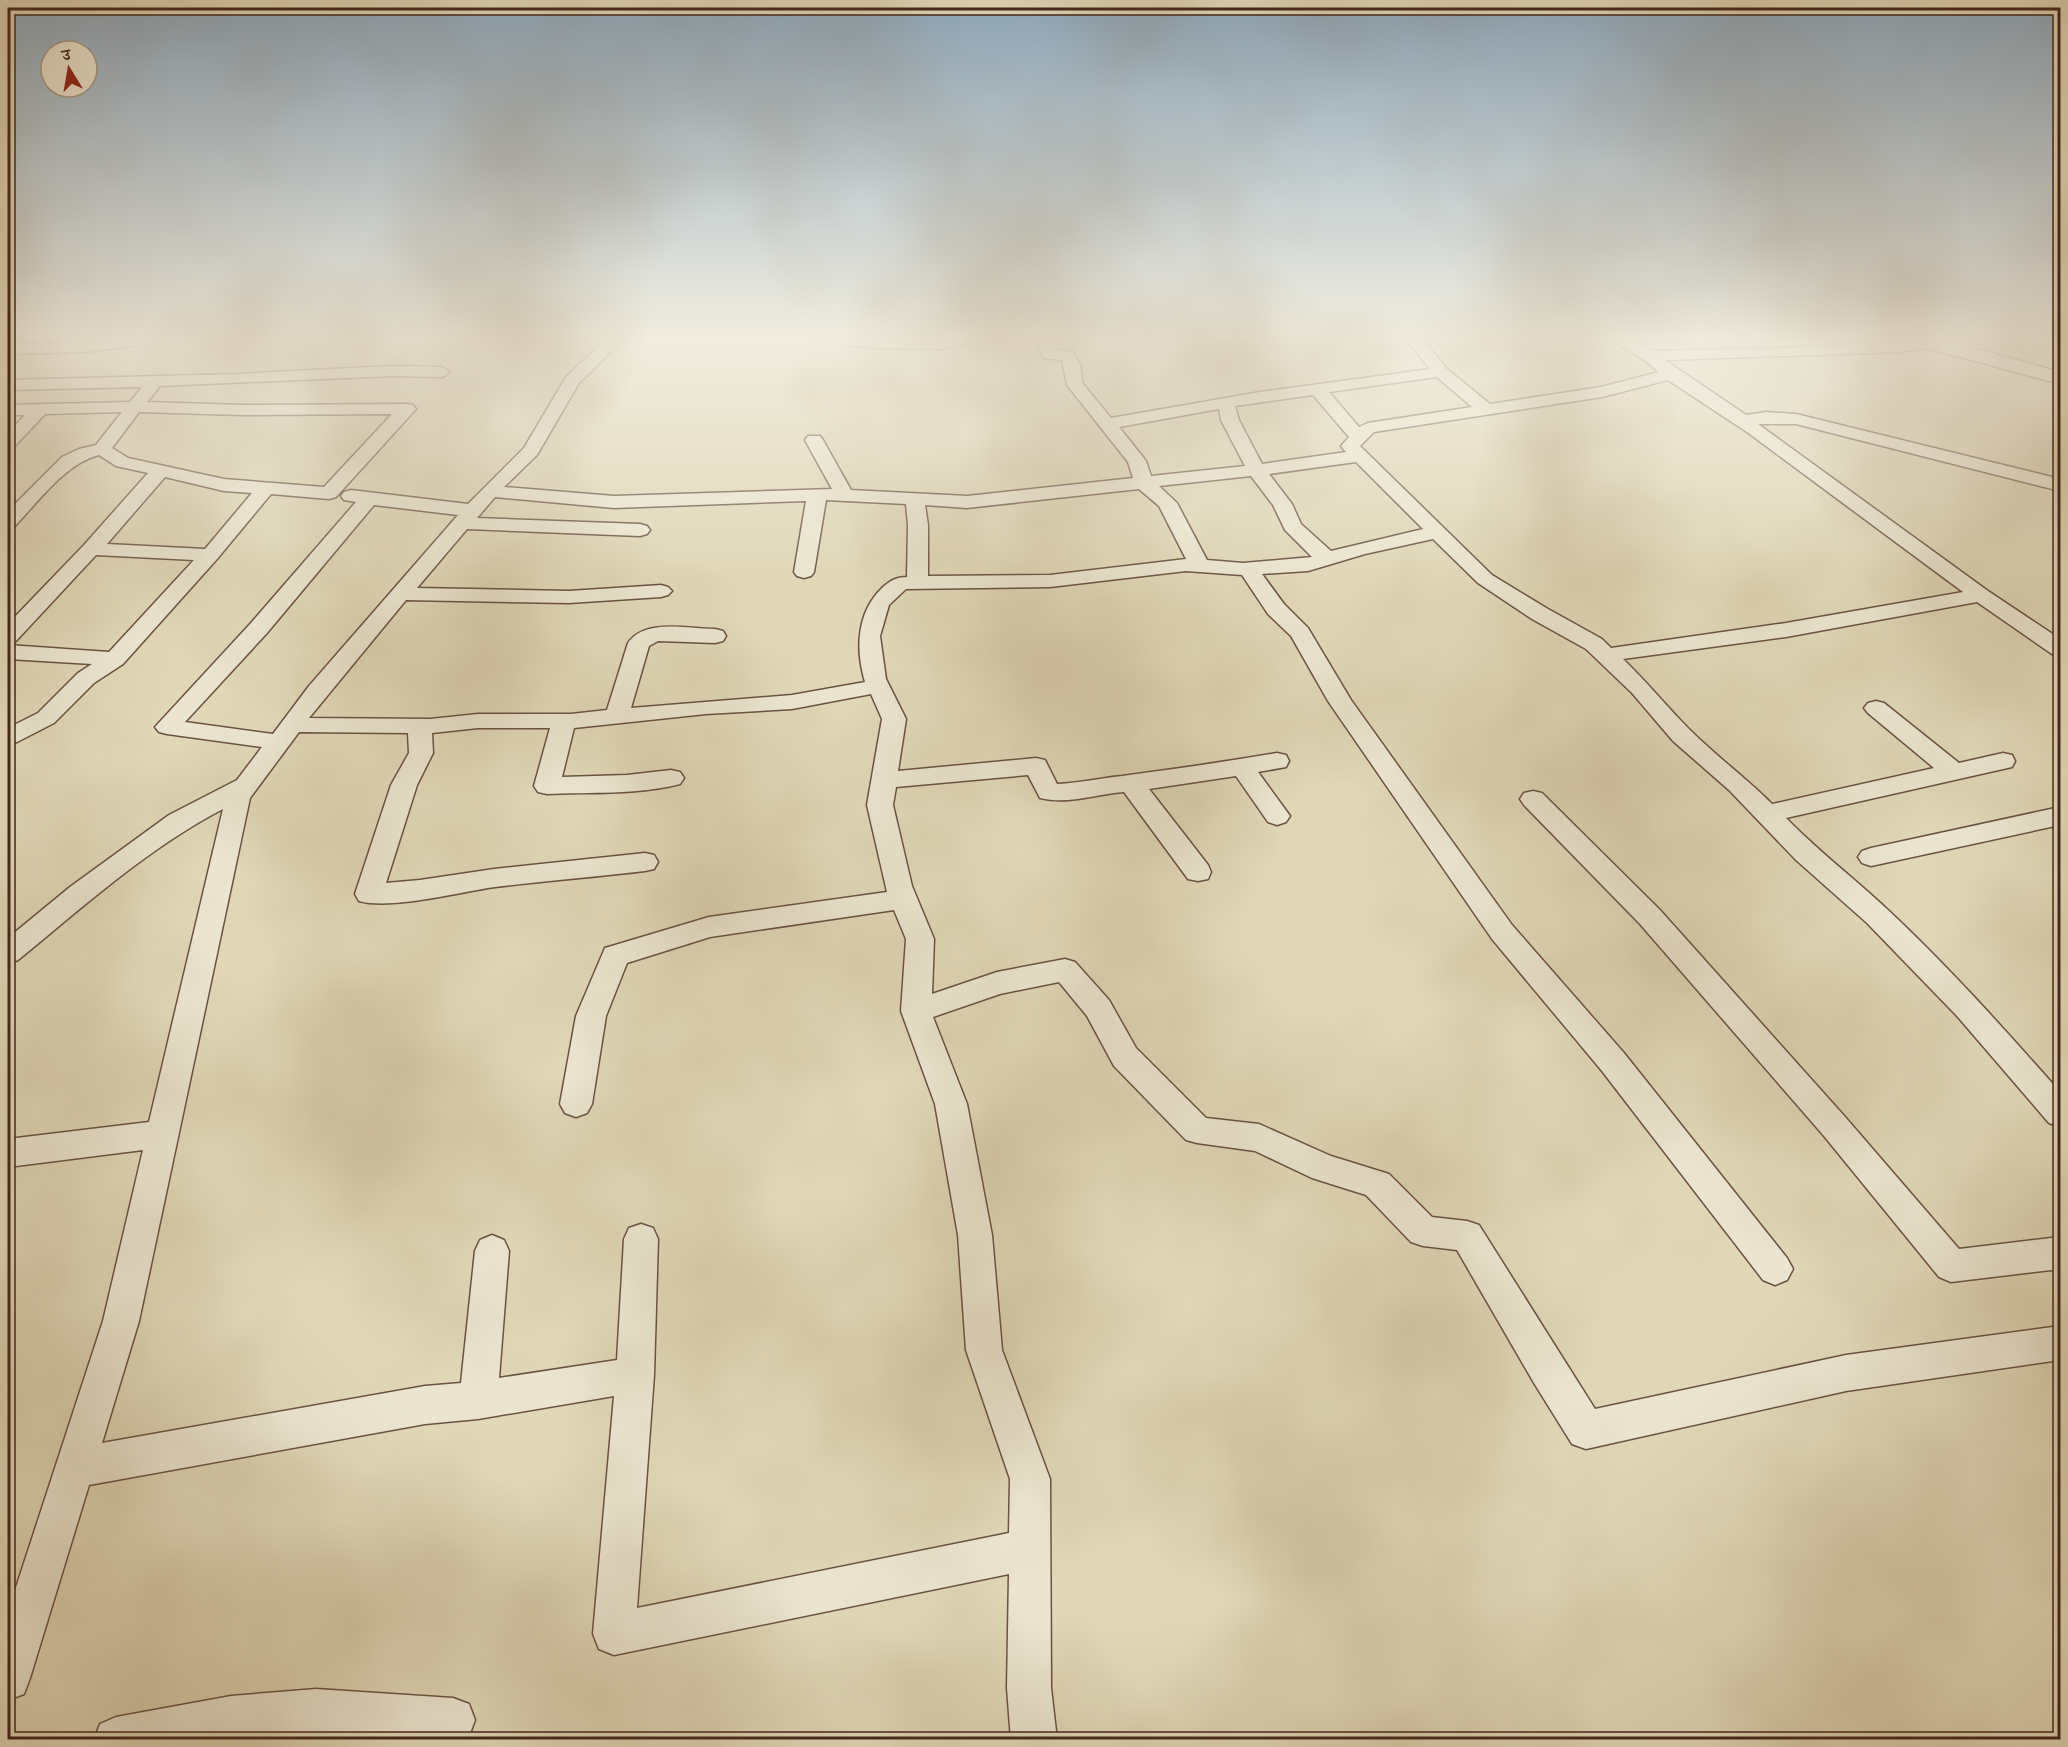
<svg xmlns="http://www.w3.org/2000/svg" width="2068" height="1747" font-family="'IM FELL DW Pica','Noto Serif Devanagari',serif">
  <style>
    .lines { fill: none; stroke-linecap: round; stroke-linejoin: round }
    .minor-casing { stroke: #6a5343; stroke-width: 3 }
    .tertiary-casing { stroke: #6a5343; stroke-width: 3 }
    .minor { fill: #ebe5d0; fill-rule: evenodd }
    .tertiary { fill: #ebe5d0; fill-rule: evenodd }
  </style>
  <rect width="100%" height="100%" fill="#e0d7b7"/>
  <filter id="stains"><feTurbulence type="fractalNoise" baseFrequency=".00333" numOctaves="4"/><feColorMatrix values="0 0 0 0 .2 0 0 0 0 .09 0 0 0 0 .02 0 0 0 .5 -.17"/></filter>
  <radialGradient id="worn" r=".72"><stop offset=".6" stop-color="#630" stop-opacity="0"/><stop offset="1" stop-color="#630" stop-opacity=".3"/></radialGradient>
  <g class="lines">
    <g class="minor-casing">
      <path id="minor" d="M136,337H171L163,342L86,352L8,354V344L86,343Z
        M608,337H626L579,383L537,455L504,487L614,496L832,489L805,440L808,436H820L823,440L851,490L967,496L1133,478L1128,462L1067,385L1062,360L1043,358L1035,337H1051L1056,350L1073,352L1080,364L1083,384L1111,418L1260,392L1430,369L1404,337H1421L1447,369L1490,404L1601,387L1659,372L1643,359L1606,337H1626L1652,351L1782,348L1937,340L1939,343L1937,346L1902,352L1665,360L1746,415L1766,412L1796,414L2060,479V491L1796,424H1758L1988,591L2060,639V656L2052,654L1977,602L1786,637L1623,659C1647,682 1667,707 1690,730C1716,756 1746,778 1772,804L1934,768L1868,713L1864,708L1868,703L1876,701L1884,703L1959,763L2003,753L2012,755L2015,761L2012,767L1786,818C1818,851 1854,878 1888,910C1949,967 2005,1030 2060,1092V1127L2049,1123L1957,1016L1867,923L1796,860L1729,790L1673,741L1632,693L1586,649L1532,619L1478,583L1433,539L1365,554L1308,571L1262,574L1284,604L1308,628L1351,700L1512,925L1624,1053L1787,1258L1793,1269L1787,1280L1775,1285L1763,1280L1602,1071L1492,939L1328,701L1291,636L1268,614L1242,575L1186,571L1050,587L906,589L889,605L880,636L886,679L906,719L898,771L1036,758L1045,760L1057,784C1080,783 1100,778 1122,776C1174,769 1225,762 1277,753L1286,755L1289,761L1286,767L1258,772L1290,816L1286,822L1277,825L1268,822L1236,776L1149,789L1208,865L1211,872L1208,879L1198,881L1188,879L1124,792C1096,794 1068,805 1040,798L1028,775L896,787L893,805L912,886L934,939L932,994L997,972L1065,959L1075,962L1109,1000L1136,1048L1206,1118L1259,1124L1331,1156L1389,1174L1432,1217L1467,1221L1479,1225L1595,1409L1846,1355L2060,1326V1360L1846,1391L1586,1449L1572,1444L1534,1383L1457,1250L1423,1246L1411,1242L1366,1195L1312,1178L1255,1151L1197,1143L1186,1140L1114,1066L1087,1016L1059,982L1000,994L933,1017L967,1104L992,1235L1002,1350L1050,1479L1051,1688L1057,1740H1011L1007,1688L1009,1574L614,1655L599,1649L593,1634L614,1396L478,1419L425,1424L89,1485L30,1678L24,1694L8,1700V1612L103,1321L143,1150L8,1167V1139L149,1122L223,809C148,848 83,907 18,960L8,964V938L70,887L169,815L237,780L262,747L167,734L159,732L155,727L251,623L356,502L344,500L341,496L344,492L351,490L468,504L524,448L566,377ZM1437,377L1472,407L1368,423L1359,427L1329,392ZM1668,380L1747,432L1963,592L1786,623L1611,648L1602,639L1548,609L1492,575L1360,446L1374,432L1602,397ZM1313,395L1349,437L1341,446L1346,452L1262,464L1239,420L1235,406ZM1219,409L1221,420L1245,466L1151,476L1146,461L1119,427ZM1356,462L1423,529L1331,551L1301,524L1292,504L1269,474ZM1251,476L1273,505L1285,530L1312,557L1243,563L1207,560L1177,503L1159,486ZM1139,489L1159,506L1186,559L1050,575L928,576V525L925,505L967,508ZM495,497L614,508L806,501L794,572L797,576L804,578L811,576L814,572L826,500L906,504L908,525L907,577C895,577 890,581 882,588C857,612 855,649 865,682L792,695L631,708L649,646L658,641L715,643L723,641L726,636L723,631L715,629C689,629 645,618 628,643L607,710L571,714H478L430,719L309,718L406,600L569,603L661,597L668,595L672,591L668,587L661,585L569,591L417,588L467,529L640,536L647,534L650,530L647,526L640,524L477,518ZM374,505L458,515L309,686L273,734L185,722L267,633ZM871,694L882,719L867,805L887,892L709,917L605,948L576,1016L560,1104L565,1113L576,1117L587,1113L592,1104L606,1016L627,963L710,937L894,910L906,939L901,1011L935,1104L958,1235L966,1350L1010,1479L1009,1533L637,1608L654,1375L658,1239L653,1228L641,1224L629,1228L624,1239L617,1360L499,1378L509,1251L504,1240L492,1235L480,1240L475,1251L461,1383L425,1386L102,1443L139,1321L250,798L299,732L408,733L409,753L391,785L355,894L359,901C391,910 460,892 495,887C545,881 595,877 645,871L654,869L658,862L654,855L645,853L494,869L420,880L386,883L417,785L433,753L432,733L478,728H550L534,786L538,792L547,794C590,792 638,795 680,784L684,778L680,772L671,770L627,775L562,777L574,728L706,714L792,709Z
        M804,337L943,339L979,337L977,340L943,349L878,348L812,342Z
        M2024,337L2060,339V349L2026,340Z
        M392,366L442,367L450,372L442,377L392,376L160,386L147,402L241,405L407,404L413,405L416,409L336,497L329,499L271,494L217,559L123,664L94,683L54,723L17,742L8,744V728L38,713L78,673L92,664L8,659V645L109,652L194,560L96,555L16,641L8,642V624L84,545L148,473L116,466L99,455C66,463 38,502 15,526L8,528V511L62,457L79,449L96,445L122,412L45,414L14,447L8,448V433L25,415H8V405L130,402L142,387L8,390V380L237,374ZM139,412L241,415L392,414L324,487L224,479L128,458L112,448ZM165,477L224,491L252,493L205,549L107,544Z
        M1533,791L1542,793L1660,910L1846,1118L1959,1249L2060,1237V1269L1951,1282L1939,1277L1824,1136L1640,924L1524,805L1520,799L1524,793Z
        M2060,807V825L1871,866L1862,863L1858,857L1862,851L1871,848Z
        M316,1689L453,1698L469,1704L475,1720L469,1736L460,1740H410L316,1733L241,1740H94L100,1724L116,1717L231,1696Z"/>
    </g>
    <g class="tertiary-casing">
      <path id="tertiary" d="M1898,337H1933L2060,372V384L1901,341Z"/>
    </g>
    <use href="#minor" class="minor"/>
    <use href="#tertiary" class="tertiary"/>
  </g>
  <linearGradient id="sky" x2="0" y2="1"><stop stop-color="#8faabf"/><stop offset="0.58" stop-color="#f1eddf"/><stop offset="1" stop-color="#f1eddf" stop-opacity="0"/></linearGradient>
  <rect width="2068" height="582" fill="url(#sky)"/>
  <rect width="2068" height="1747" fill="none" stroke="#e0d7b7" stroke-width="30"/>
  <rect x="9" y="9" width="2050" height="1729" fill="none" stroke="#43271c" stroke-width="3"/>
  <rect x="15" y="15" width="2038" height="1717" fill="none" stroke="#43271c" stroke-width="1.5"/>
  <g transform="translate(69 69) rotate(349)"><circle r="28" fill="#ebe5d0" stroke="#a89988" stroke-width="1.5"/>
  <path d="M0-4.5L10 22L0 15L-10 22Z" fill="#8f2418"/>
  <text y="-9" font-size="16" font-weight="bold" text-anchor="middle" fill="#43271c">उ</text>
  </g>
  <rect width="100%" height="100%" filter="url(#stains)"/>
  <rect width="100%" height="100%" fill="url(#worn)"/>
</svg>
